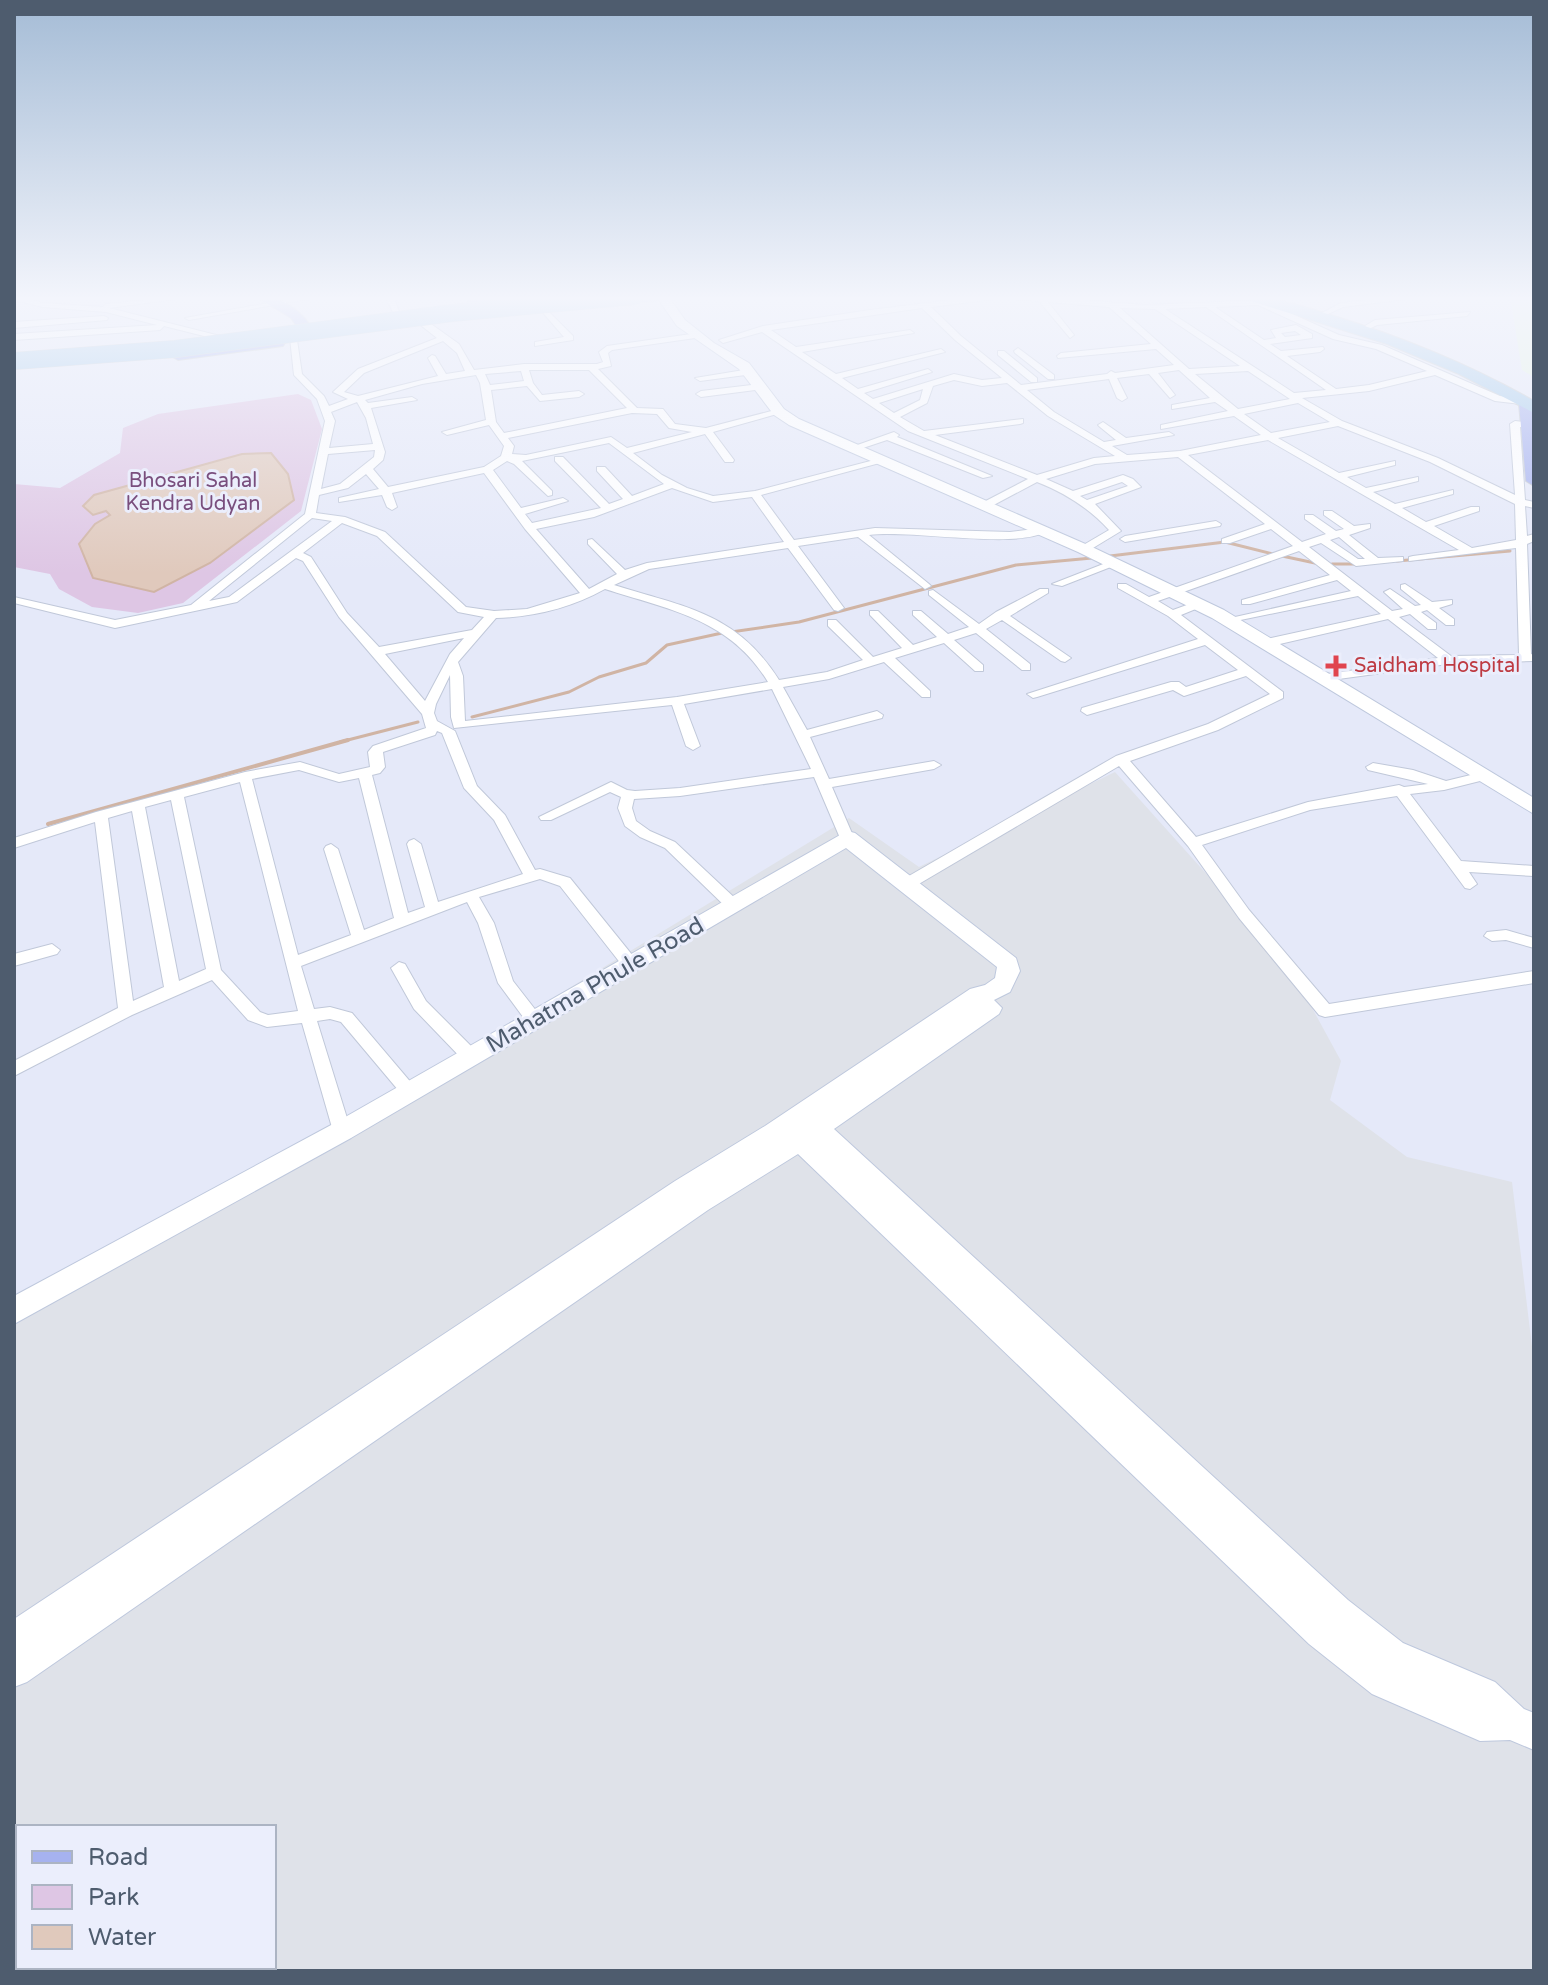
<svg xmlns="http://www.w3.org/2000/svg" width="1548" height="1985" font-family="'Varela Round',sans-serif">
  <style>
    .industrial { fill: #dfe2e9; fill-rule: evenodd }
    .education { fill: #e5f5e2 }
    .green { fill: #dec6e4 }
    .water { fill: #e0c9bc; stroke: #d0b4a4; stroke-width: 2 }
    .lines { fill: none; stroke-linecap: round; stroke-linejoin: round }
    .stream-far1 { stroke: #d0b4a4; stroke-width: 3 }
    .stream { stroke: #d0b4a4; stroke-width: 4 }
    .street-casing { stroke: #c0c8d9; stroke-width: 2 }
    .secondary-casing { stroke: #bec8dd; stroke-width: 2 }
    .primary-casing { stroke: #c6cbd1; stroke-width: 2 }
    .highway-casing { stroke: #c6cbd1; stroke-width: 2 }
    .street { fill: #fff; fill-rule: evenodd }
    .secondary { fill: #fff; fill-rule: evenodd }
    .primary { fill: #a6b2ef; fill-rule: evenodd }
    .highway { fill: #a4caeb; fill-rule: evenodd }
    .highway-bridge-casing { stroke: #c6cbd1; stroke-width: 18; stroke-linecap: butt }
    .highway-bridge { stroke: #a4caeb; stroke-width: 17 }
    .health-dot { fill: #e0444e; stroke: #ebeefc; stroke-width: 3 }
    .labels { text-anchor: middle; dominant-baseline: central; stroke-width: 6; stroke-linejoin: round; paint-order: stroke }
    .far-park-label { font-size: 20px; fill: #794e7d; stroke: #ebeefc }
    .far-health-label { font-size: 20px; fill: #be3a42; stroke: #ebeefc; text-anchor: start }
    .street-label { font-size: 24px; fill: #4e5c6e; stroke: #ebeefc }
  </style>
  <rect width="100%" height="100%" fill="#e5e9f9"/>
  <path class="industrial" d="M1115,772L1325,1006H1311L1341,1061L1330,1100L1407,1157L1512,1182L1534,1363V1971H14V1308L474,1046L849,818L919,867ZM18,1827H274V1967H18Z"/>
  <path class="education" d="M1510,296H1534V377L1522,370Z"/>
  <path class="green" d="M298,394L311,400L322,429L301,511L183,603L138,613L92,607L59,589L50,574L14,567V484L60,488L120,453L123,428L158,414Z"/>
  <path class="water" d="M271,453L288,474L294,500L210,563L154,592L93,578L79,544L95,524L110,515L106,511L93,515L83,506L94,495L242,454Z"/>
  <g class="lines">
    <path class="stream-far1" d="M1110,556L1225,542L1273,554
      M1282,556L1315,563
      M1397,561L1510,551
      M1332,564H1356
      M731,632L799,622L1016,565L1092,558
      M472,717L569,692L599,677L646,663L667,645L722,633
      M340,742L418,722"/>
    <path class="stream" d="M48,824L348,740"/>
    <g class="street-casing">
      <path id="street" d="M14,296L43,303L103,307L106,304L187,296L183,298L109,308L240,341L236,344L164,326L160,330L14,340V334L157,325L106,312L43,307L14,300Z
        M308,296H325L189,320L185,318Z
        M385,296H393L400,314H394Z
        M984,296H1031L1145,305L1267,300L1271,302L1270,304L1339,335L1382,345L1500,396L1524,399L1526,401L1521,404L1495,401L1435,375L1369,391L1302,398L1342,421L1438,458L1515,495L1510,424L1515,421L1532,423V427H1520L1525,500L1534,502V508L1525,506L1527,536L1534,534V541L1527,544L1531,654L1534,655V661L1448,664L1324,681V675L1328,674L1438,658L1388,619L1267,647L1261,643L1267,639L1381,614L1358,596L1226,623V619L1351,591L1337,580L1250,604H1242V600L1330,575L1299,551L1158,601L1173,610L1195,602H1203V606L1181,615L1283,692V698L1218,730L1130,761L1196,837L1308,802L1399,785L1404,787L1428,784L1368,770L1366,767L1373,763L1413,770L1446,781L1483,772L1488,773V779L1444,790L1410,794L1461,861L1534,866V876L1469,872L1477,884L1470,889L1465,888L1397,796L1310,810L1202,845L1249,910L1329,1004L1534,971V983L1325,1017L1319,1015L1239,918L1188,846L1119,766L912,888H902L900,884L902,880L1116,756L1208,724L1270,694L1246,676L1184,696L1173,690L1087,715L1081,711L1082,708L1171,682H1179L1186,687L1238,670L1205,645L1037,697L1033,698L1027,694L1198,639L1168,616L1118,588V584H1126L1149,597L1293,546L1271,529L1230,543H1222V539L1265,524L1178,457L1095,464L1046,479L1073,491L1123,475L1133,479L1141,487L1095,504L1121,531L1088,551H1080V547L1109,530C1089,508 1065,493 1037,482L988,508H980V504L1028,479L908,431L762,332L723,343L719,340L763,326L870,310ZM1002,298L1039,301L1070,338L1074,335L1048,302L1109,307L1151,344L1061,353L1057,356L1058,358L1156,349L1174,365L1115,373L1111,371L1107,374L1021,385L961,336L931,307ZM1258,305L1333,339L1376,349L1427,371L1369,385L1336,389L1287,356L1320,352L1324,349L1323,347L1281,351L1270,344L1312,338V334L1296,325L1271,330L1276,338L1264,340L1215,307ZM1206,307L1326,390L1294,393L1165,309ZM922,308L955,340L1002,378L982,380L954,374L873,399L864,393L932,372L928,369L858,389L842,378L945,352L941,349L836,374L802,352L914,333L910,330L796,347L771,330ZM1120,308L1155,309L1240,366L1189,369ZM1295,331L1301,335L1285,337L1281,333ZM1179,370L1210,398L1172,405V409L1215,402L1228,411L1161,425V429L1234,416L1261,435L1180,451L1127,455L1112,446L1174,435L1169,432L1126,438L1103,422L1098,425L1100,427L1116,440L1104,442L1054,412L1027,390L1109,379L1117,398L1122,401L1127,398L1117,378L1149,374L1170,398L1175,395L1158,373ZM1248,371L1290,399L1238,409L1195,374ZM954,380L982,386L1007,383L1048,416L1115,456L1094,458L1037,475L935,435L1020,424L1023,423V419L924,431L900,417L927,403L933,386ZM923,389L920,400L894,413L879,403ZM1298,403L1330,422L1271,433L1244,414ZM1338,426L1430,462L1515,504L1516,540L1472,548L1434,526L1479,511V507H1471L1426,522L1402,508L1453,494V490L1395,504L1373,492L1418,481V477L1366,488L1347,477L1395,465V461L1339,473L1278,438ZM1268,440L1459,550L1413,556L1409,557V561L1516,548L1519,655L1451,656L1399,617L1410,614L1428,629H1436V623L1421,612L1427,610L1446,625H1454V619L1439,608L1452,604V600L1432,602L1405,584L1401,585V589L1421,605L1415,606L1390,589L1384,592L1403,609L1392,611L1309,547L1321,543L1356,566L1403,561V557L1378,558L1349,535L1370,528V524L1354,526L1332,511H1324V515L1344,529L1336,531L1313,515H1305V519L1326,534L1302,542L1188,455ZM1122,482L1128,486L1087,500L1080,496ZM1339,537L1365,559H1358L1330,540Z
        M1404,296H1429L1343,307L1326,315L1322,313L1341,303Z
        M542,305L573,336V340L535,346V342L564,337L538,307Z
        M1470,312L1467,316L1377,325L1369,329L1365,326L1375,320Z
        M104,316L108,318L107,320L14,328V322Z
        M418,319H424L459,344L474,370L524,364H597L603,362L599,352L607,346L698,333V337L695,338L612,350L608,353L611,366L598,369L637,408L663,409L675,424L706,428L779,409L784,412L713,432L734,460L733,462H725L705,434L633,453L662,475L687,488L713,496L755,491L882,458L887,461L761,495L794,540L875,528L1010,532L1042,528L1047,531C1017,550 910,529 869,535L929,584L931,586L925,589L858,537L798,546L844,608L838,611L834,610L788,548L649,569L614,585C684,607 736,612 779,680L827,672L863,660L828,626V620H836L873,657L902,648L870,615V611H878L913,645L937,637L913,615V611H921L948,634L969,627L929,595V591L933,590L979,624L996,612L1040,589H1048V593L1010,616L1071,658L1065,662L1061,661L1002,620L986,629L1030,664V670H1022L976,633L954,640L983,665V671H975L944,643L895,658L930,691V697H922L884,662L829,679L783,687L807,730L877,711L883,715L882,718L810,737L829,779L934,761L941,765L934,769L832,787L854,838L847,843L840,838L814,777L680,796L634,799L632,808L636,821L650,831L675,842L738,901L741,905L733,910L728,909L665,848L640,837L625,826L618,808L621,797L610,792L551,820H541L539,817L611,782L627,790L635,791L680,788L811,769L772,689L684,704L700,746L693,750L686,746L672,705L454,728L451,717L450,675L436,704L434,713L437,721L455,731L477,786L505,815L535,870L540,869L570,878L637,961L639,965L637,969H625L560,886L540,879L479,897L494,923L513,981L541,1017L543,1021L541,1025H529L498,983L478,923L467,902L301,966L314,1009L330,1007L352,1013L419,1092L416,1097H404L341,1022L330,1019L317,1021L351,1131L348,1136L342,1138L336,1136L333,1131L302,1023L267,1027L248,1020L212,980L132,1015L14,1076V1061L118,1008L95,822L14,848V838L96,812L245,772L300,762L339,774L370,767L368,752L373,746L426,728L422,714L339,617L303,561L296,558L237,602L115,628L14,603V597L115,620L191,605L305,514L325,421L317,399L294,375L290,338L297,340L302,374L324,396L329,406L348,399L333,392L358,369L437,338L418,323ZM443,341L457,353L465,371L446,374L435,356L432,355L428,358L438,376L358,396L344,392L364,373ZM529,370H589L627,408L504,433L496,422L491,390L527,386L540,401L579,397L584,394L579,391L542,395L533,383ZM521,371L524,381L490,385L485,374ZM476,375L480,383L486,420L442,432L447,435L489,425L504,446L501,456L484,467L388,487L373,469L383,460L385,452L371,408L417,400L412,397L368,403L365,400L422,384ZM357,402L366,418L373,444L329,448L335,421L331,412ZM632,413L657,414L669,428L692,432L627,448L611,437L526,455L512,454L514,446L508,438ZM609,443L664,484L632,496L605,467H597V471L623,499L609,504L563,457H555V461L601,508L532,523L525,514L568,501L563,498L521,508L493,470L507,461L514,464L548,496L552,495V491L522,461ZM375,450L374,457L340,484L321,489L328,454ZM484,473L525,529L580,593L527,609L494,611L466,607L385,532L345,517L316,513L319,495L348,488L366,474L379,489L339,498V502L382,495L387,507L392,510L397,507L392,493ZM672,488L713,502L752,497L784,542L647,563L625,570L592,539L588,540V544L617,574L589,589L536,529L594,517ZM312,518L332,521L229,597L209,601ZM342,523L377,536L458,612L484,617L472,630L379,647L347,613L311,557L303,553ZM605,589C670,610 730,619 768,682L677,697L465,721L463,676L458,662L496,618C534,617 571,608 605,589ZM464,638L450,654L425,701L385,654ZM437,731L442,733L464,788L494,820L523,874L438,902L421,844L414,839L409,841L407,844L425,907L408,913L372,775L380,773L385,767L383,752L435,735ZM299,770L339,782L359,778L394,918L364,930L338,849L331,844L326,846L324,849L351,935L298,955L252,779ZM240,782L298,1011L268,1015L260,1012L221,970L184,797ZM171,800L206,969L179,981L145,807ZM132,811L164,987L133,1001L108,818Z
        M1018,348L1054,375V379H1048L1015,353L1014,351Z
        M998,351H1004L1037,378V382H1031L998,355Z
        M750,369L753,370V374L700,381L695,378Z
        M760,384L763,385V389L701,397L696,394L701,391Z
        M894,432L899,435L897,437L992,476L983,478L887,440L854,451L849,448Z
        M1216,521L1221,524L1220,526L1125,542L1120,539L1125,536Z
        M1111,561L1121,563L1062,586L1052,584Z
        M1506,930L1534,938V948L1506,940L1492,941L1484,936L1487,932Z
        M52,944L60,950L57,954L14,966V954Z
        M399,962L405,964L426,1001L477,1052L479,1057L477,1062H465L414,1009L391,968Z"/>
    </g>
    <g class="secondary-casing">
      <path id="secondary" d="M656,296H668L685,320L714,343L749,363L784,409L799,419L1090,546L1224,610L1534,798V814L1212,618L1078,552L789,425L774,415L739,369L677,326Z
        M847,831L855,833L1016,958L1020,971L1010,992L994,1000L1002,1008L999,1014L834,1129L1348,1600L1403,1643L1495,1682L1524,1709L1534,1713V1750L1510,1740L1480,1741L1372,1694L1309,1644L798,1154L708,1210L27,1682L14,1687V1619L675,1181L765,1126L970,989L985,985L995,978L997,967L846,848L351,1138L14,1324V1296L333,1124Z"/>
    </g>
    <g class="primary-casing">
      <path id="primary" d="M255,296C278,295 297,307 310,325L298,328L291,318Z
        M507,296H552L545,300L473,307L466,303L473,299Z
        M624,296H670L663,300L611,305L604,301Z
        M278,339L285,343L283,346L178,360L171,356L178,352Z
        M1527,399L1534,403V486L1526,481L1519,404Z"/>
    </g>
    <g class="highway-casing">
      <path id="highway" d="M1235,296C1268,295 1300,305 1331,315C1402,337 1469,364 1534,401V413L1459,374L1387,344Z"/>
    </g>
    <use href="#street" class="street"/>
    <use href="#secondary" class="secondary"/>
    <use href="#primary" class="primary"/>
    <use href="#highway" class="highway"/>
    <g class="highway-bridge-casing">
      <path id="highway-bridge" d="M14,361L175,349L452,313L635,296"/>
    </g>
    <use href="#highway-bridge" class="highway-bridge"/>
  </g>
  <linearGradient id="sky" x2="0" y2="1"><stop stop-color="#a5bcd6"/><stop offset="0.52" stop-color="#f3f5fc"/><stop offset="1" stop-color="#f3f5fc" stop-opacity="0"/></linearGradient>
  <rect width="1548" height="574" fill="url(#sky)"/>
  <path class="health-dot" d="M1332 654h8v8h8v8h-8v8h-8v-8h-8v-8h8z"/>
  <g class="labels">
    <g class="far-park-label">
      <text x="193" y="481">Bhosari Sahal<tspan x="193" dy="23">Kendra Udyan</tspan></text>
    </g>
    <g class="far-health-label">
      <text x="1354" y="666">Saidham Hospital</text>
    </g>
    <g class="street-label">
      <text transform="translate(595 985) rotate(-30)">Mahatma Phule Road</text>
    </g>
  </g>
  <rect width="1548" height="1985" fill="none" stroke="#4e5c6e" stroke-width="32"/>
  <rect x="16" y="1825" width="260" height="144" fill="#ebeefc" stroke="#acb4c3" stroke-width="2"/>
  <rect x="32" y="1851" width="40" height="12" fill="#a6b2ef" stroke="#acb4c3" stroke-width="2"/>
  <text x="88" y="1865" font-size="24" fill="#4e5c6e">Road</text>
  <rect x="32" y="1885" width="40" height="24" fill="#dec6e4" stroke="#acb4c3" stroke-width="2"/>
  <text x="88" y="1905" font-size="24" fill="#4e5c6e">Park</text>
  <rect x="32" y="1925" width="40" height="24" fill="#e0c9bc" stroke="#acb4c3" stroke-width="2"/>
  <text x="88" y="1945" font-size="24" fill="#4e5c6e">Water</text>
</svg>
